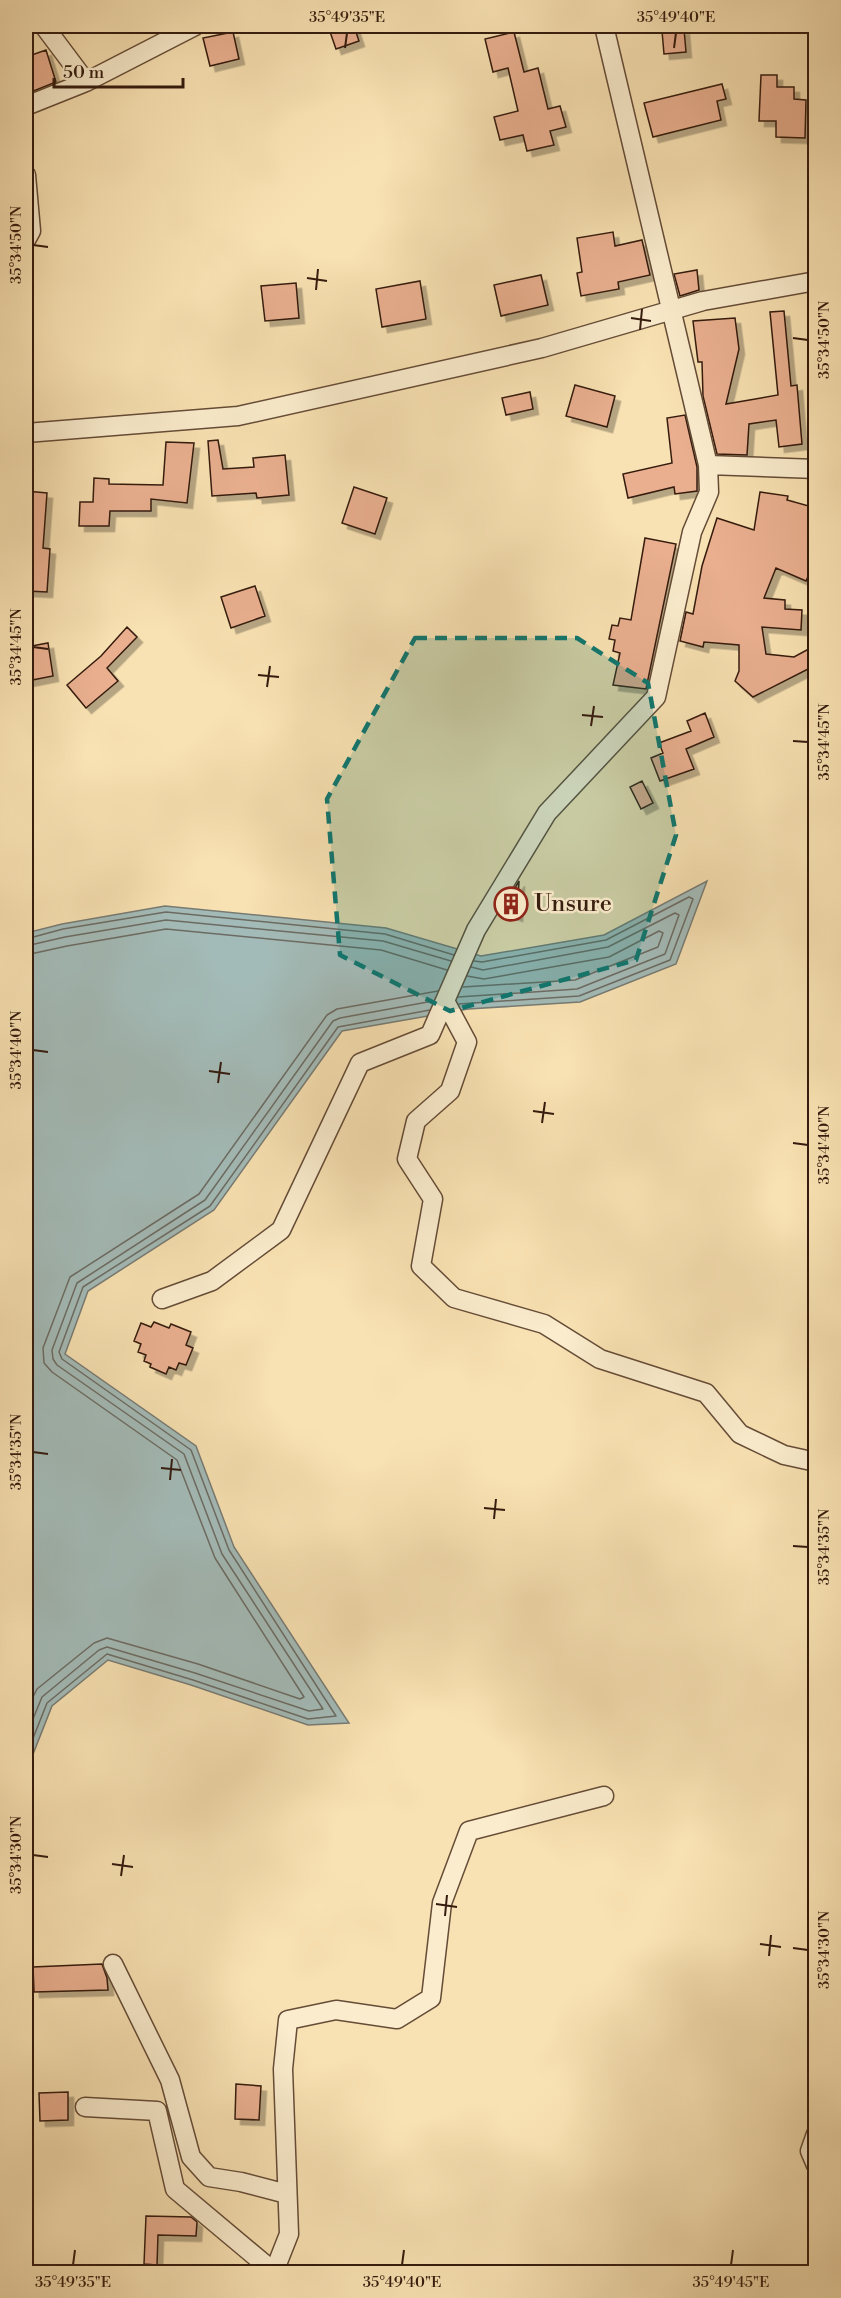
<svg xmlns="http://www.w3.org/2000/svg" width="841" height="2298" font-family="'Libre Bodoni',serif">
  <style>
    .water { fill: #a3bbb8; stroke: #777b74; stroke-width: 1.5 }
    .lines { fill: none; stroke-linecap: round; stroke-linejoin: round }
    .shore { stroke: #6c6b63; stroke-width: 1.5 }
    .building { fill: #e9af8f; stroke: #341b0e; stroke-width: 1.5; filter: url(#shadow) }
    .street-casing { stroke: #654c37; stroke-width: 21 }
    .street { stroke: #faeccd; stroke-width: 18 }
    .marked { fill: #0f766e; fill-opacity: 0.2; stroke: #0f766e; stroke-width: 4.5; stroke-dasharray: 12 8; stroke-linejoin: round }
    .ticks { fill: none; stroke: #341b0e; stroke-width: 2 }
    .labels { text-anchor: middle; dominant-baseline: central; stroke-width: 5; stroke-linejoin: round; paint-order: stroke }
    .poi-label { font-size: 24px; fill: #341b0e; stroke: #faeccd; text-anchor: start }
    .neatline { fill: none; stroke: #341b0e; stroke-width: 2 }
    .ticks-label { font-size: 15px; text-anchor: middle; fill: #341b0e }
  </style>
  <defs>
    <filter id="shadow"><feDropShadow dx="5.5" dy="5.5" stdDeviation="0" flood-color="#0004"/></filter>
  </defs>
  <rect width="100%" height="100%" fill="#f8e1b2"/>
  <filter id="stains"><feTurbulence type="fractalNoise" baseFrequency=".00333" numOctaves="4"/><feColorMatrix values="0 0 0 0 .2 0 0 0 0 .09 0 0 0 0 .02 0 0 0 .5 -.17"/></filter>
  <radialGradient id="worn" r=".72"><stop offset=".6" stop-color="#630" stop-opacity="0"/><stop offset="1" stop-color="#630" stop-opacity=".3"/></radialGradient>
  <path class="water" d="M707,881L676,964L580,1002L468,1009L342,1031L214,1210L88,1291L65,1354L196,1446L234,1547L349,1723L308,1725L191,1685L108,1660L52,1706L26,1772V933L62,924L165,906L386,928L481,956L604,935Z"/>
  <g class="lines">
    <path class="shore" d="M26,939L63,929L166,912L385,934L454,955
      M26,946L65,937L166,920L383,941L451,961
      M26,955L67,946L166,929L381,950L447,970
      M463,987L575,980L658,947L663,933L659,931L609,957L484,979L467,976
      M458,997L577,989L665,954L679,915L675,913L608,947L483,970L471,967
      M459,1004L579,996L670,960L693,899L689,897L606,940L482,962L474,961
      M26,1711L37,1689L94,1643L107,1638L198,1664L300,1699L304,1697L215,1558L177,1460L52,1372L44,1363L43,1348L70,1277L199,1194L327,1015L337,1009L438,991
      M26,1736L42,1697L99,1650L107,1647L195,1673L309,1711L323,1709L222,1554L184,1454L57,1365L53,1359L52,1350L77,1283L205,1200L333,1021L340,1018L433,1001
      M26,1756L47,1703L107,1654L193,1680L308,1719L336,1716L229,1550L191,1450L62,1359L59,1352L83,1287L210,1206L338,1027L430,1010"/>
  </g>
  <path class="building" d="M328,26H354L359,41L336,49Z
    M684,29L686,52L664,54L662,31Z
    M233,32L239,59L210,66L203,38Z
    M514,32L524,72L538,68L548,109L560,106L566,127L550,131L554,145L527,151L523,135L500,140L494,117L518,111L508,68L493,72L485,39Z
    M46,50L56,82L26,94V57Z
    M761,75H777V87H794V99L806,100L805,138L776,137V121H759Z
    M722,84L726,99L717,101L721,120L653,137L644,103Z
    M613,232L615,246L642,240L650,275L618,282L619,289L581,296L577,273L582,272L577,238Z
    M697,270L699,290L680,296L674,274Z
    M541,275L548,305L501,316L494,285Z
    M420,281L426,319L382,327L376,289Z
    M296,283L299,318L265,321L261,286Z
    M784,311L791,386L797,385L802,444L779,447L776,420L749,424L747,455L717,454L703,396L702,362H698L693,321L735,318L739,349L726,404L778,395L770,312Z
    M575,385L615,396L607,427L566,416Z
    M530,392L533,409L506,415L502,398Z
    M685,415L697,467V491L675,494L674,487L628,498L623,474L672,463L667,418Z
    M218,440L223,469L254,467L253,458L285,455L289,495L257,498L256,493L212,496L208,441Z
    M166,442L194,443L187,503L151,499V511H110L109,526H79L80,502H93L94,478L109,479V484L163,485Z
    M354,487L387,498L375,534L342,523Z
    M26,491L47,493L43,548L50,549L47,592L26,591Z
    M760,492L788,496L787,500L816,508V559L806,581L776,568L764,598L785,600V609L802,610L801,630L762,627L766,654L794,657L816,645V665L753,697L735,681L739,671V645L704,642L703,647L680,641L686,612L693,614L702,566L717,518L754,530Z
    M645,538L676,544L646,689L613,685L620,653L613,651L615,640L609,639L612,625L618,626L620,618L631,620Z
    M255,586L265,616L231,628L221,597Z
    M127,627L137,637L107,668L118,681L86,708L67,685L101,656Z
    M48,643L53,676L27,681L26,647Z
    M705,713L714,737L686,749L694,769L660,781L651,758L663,753L659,743L691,731L687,721Z
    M642,781L653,803L641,809L630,787Z
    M519,881L517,916L502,910Z
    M154,1322L169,1328L171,1324L191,1332L186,1345L193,1348L186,1365L179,1363L176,1370L169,1367L166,1374L150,1367L151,1364L144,1361L146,1355L138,1352L141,1344L134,1341L141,1323L151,1327Z
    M102,1964L107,1978L108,1990L34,1992L33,1967Z
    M236,2084L261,2086L259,2120L235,2119Z
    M68,2092V2120L40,2121L39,2093Z
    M146,2216L191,2217L197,2222L196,2236L158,2235L157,2265L144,2264Z"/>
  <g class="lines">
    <g class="street-casing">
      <path id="street" d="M44,26L86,82
        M26,106L86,82L195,26
        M26,175L31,231L26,240
        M26,433L238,416L542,348L703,301L816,281
        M708,465L816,469
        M445,1001L467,1042L450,1091L416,1121L407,1159L433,1199L421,1266L454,1298L544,1324L600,1359L706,1393L740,1434L784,1455L816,1462
        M162,1299L212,1281L281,1230L360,1063L430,1035L476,930L547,813L656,697L692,532L709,492L708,465L604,26
        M113,1964L170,2080L191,2157L209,2177L241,2182L287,2194
        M85,2107L157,2111L175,2189L274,2272
        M816,2134L810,2151L816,2165
        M274,2272L289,2234L283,2069L288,2020L336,2010L397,2019L431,1998L442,1903L469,1831L604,1796"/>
    </g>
    <use href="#street" class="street"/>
  </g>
  <path class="marked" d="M415,638H577L648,683L676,835L636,960L450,1011L340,955L327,799Z"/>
  <path class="ticks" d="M345,48L347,33M674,48L676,33M33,245L48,247M307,278L327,281M316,290L318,269M631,318L651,321M640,330L642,309M793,338L808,340M33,647L48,649M258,675L279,677M267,687L270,666M582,715L603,717M591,726L594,706M793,741L808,742M33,1050L48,1052M209,1071L230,1074M218,1083L221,1062M533,1111L554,1114M542,1123L545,1102M793,1143L808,1145M33,1452L48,1454M161,1468L181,1470M170,1480L172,1459M484,1508L505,1510M494,1519L496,1499M793,1546L808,1547M33,1855L48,1857M112,1864L133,1867M121,1876L124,1855M436,1904L457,1907M445,1916L447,1895M760,1944L781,1947M793,1948L808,1950M769,1956L771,1935M73,2265L75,2250M402,2265L404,2250M731,2265L733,2250"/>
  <defs>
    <g id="building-ring" transform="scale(1.725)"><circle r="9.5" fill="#faeccd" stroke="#8f2418" stroke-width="1.5"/><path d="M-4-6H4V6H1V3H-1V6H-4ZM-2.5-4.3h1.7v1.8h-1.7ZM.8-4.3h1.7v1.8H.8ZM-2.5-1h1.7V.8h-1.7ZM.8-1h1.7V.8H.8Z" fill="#8f2418"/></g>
  </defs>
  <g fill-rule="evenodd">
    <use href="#building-ring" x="511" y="904"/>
  </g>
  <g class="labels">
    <g class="poi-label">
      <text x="534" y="904">Unsure</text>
    </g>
  </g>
  <rect width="841" height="2298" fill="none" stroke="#f8e1b2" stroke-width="66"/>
  <path d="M54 78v9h129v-9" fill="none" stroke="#341b0e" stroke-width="3"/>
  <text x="63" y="78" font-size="18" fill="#341b0e" stroke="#faeccd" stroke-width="4.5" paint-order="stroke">50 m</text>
  <rect x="33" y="33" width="775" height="2232" class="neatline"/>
  <g class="ticks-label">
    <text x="347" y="22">35°49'35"E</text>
    <text x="676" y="22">35°49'40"E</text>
    <text transform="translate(16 245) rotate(-90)" y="5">35°34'50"N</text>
    <text transform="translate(824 340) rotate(-90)" y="5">35°34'50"N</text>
    <text transform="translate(16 647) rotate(-90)" y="5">35°34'45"N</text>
    <text transform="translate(824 742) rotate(-90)" y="5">35°34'45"N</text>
    <text transform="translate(16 1050) rotate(-90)" y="5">35°34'40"N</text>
    <text transform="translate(824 1145) rotate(-90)" y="5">35°34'40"N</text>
    <text transform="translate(16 1452) rotate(-90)" y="5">35°34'35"N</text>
    <text transform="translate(824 1547) rotate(-90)" y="5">35°34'35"N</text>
    <text transform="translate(16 1855) rotate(-90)" y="5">35°34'30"N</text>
    <text transform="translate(824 1950) rotate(-90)" y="5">35°34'30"N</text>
    <text x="73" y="2287">35°49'35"E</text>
    <text x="402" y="2287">35°49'40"E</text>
    <text x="731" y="2287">35°49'45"E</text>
  </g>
  <rect width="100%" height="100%" filter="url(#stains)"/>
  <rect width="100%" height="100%" fill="url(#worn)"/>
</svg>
